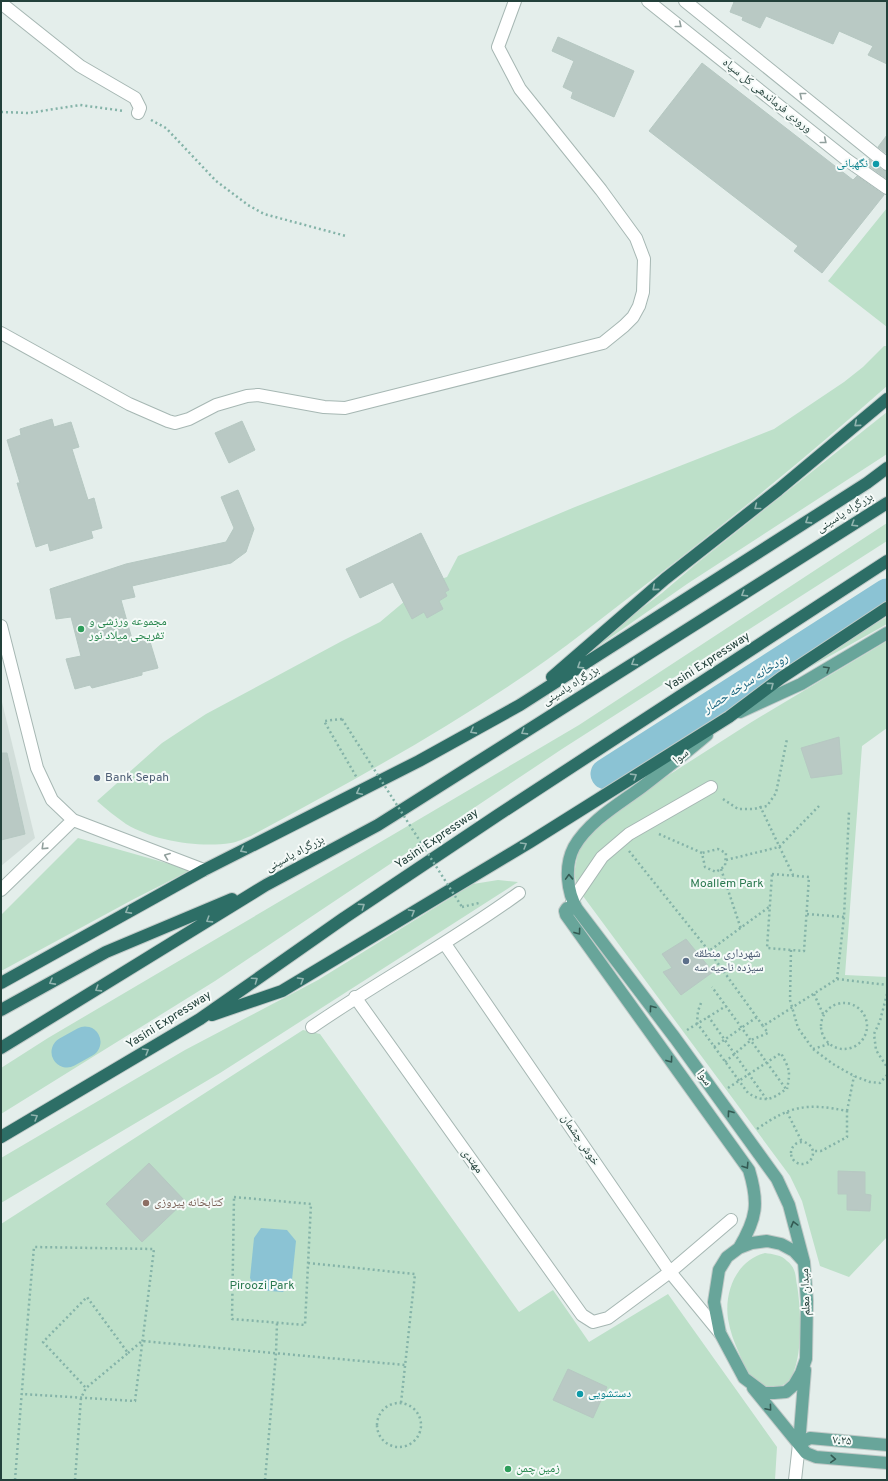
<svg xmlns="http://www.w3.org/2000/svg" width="888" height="1481" font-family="Overpass,'Noto Naskh Arabic',sans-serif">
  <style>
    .built { fill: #d2deda }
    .green { fill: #bde0c9 }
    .water { fill: #8bc3d4 }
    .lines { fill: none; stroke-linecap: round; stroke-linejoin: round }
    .river { stroke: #8bc3d4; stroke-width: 31 }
    .building { fill: #b9c9c4; stroke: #b6c8c2 }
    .minor-casing { stroke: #a6b7b3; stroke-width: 14 }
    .major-casing { stroke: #c1cac8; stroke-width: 14 }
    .highway-casing { stroke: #c1cac8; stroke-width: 14 }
    .path { stroke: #84b3a8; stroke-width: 2.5; stroke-dasharray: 2 3; stroke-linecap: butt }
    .minor { stroke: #fff; stroke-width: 12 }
    .major { stroke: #68a59a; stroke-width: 12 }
    .highway { stroke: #2d6e66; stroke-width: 12 }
    .path-bridge { stroke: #84b3a8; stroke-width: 2.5; stroke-dasharray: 2 3; stroke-linecap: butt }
    .oneway { stroke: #91a09d }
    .oneway2 { stroke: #91b4af }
    .oneway3 { stroke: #345a53 }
    .culture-dot { fill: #0f9aa8; stroke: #f5faf8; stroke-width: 1.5 }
    .leisure-dot { fill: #2e9e5b; stroke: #f5faf8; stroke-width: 1.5 }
    .service-dot { fill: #5c6f8a; stroke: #f5faf8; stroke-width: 1.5 }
    .education-dot { fill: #8d6e63; stroke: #f5faf8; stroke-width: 1.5 }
    .labels { text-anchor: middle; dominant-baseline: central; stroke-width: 4; stroke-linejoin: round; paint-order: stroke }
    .street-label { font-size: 12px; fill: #23413b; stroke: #f5faf8 }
    .culture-label { font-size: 12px; fill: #0d838f; stroke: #f5faf8; text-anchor: end }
    .leisure-label { font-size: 12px; fill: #27864d; stroke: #f5faf8; text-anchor: start }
    .service-label { font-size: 12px; fill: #4e5e75; stroke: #f5faf8; text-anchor: start }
    .park-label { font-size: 12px; fill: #2b7950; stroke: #f5faf8 }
    .education-label { font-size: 12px; fill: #785e54; stroke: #f5faf8; text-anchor: start }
    .water-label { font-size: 13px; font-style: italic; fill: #1a657f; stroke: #f5faf8 }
  </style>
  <rect width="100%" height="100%" fill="#e4eeeb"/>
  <path class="built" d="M1,698L35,838L1,866Z"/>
  <path class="green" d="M887,208V327L828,281Z
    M884,346H887V386C802,461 714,533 623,602C598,621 573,641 548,659C454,726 352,781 251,836C245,838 238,842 231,843C199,848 154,841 126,824C116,817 106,809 97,801L162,743L206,714L342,641L380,622L405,601L441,579L447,577L458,556L575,507L774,429L844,382L863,367Z
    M887,412V454L687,584L584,656L610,632L662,593L696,564Z
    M887,523V541L562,749L215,981L1,1114V1068L48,1038L579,725Z
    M887,617V624L778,685L871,626Z
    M887,641V728L862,746L845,975L887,977V1237L849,1277L820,1266L802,1201L790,1176L583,896L577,885L574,874L578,852L586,837L647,789L750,723Z
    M78,838L191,870L132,900L3,970H1V915Z
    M498,880L518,882L220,1073L1,1203V1158L185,1050L318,980L473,884Z
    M303,1030L320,1034L519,1312L553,1290L589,1342L668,1294L777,1447L775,1480H1V1224Z
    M765,1253C772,1254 782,1255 787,1261C790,1263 793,1267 794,1270C796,1274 796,1281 797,1285C801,1310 803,1353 792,1376C789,1382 783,1386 776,1387C769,1388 760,1387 756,1382C748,1374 743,1363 739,1353C734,1342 730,1331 728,1319C724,1291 737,1260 765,1253Z"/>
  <path class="water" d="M261,1228L287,1230L296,1241L292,1280L283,1292L256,1290L250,1278L254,1238Z"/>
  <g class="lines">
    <path class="river" d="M606,774L887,594
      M67,1052L85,1042"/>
  </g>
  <path class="building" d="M731,1H887V64L868,55L873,46L839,31L833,44L766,16L760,28L742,20L743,17L730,12L734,2Z
    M558,37L634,71L614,117L571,98L573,92L563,87L574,61L552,51Z
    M702,63L853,180L857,176L884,195L822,273L794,251L798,246L649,131Z
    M887,135V154L878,147Z
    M869,159L882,170L887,171V179L866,164Z
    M52,419L54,427L71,422L79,447L72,449L88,500L94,498L102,528L91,531L93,538L50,551L48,543L36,547L17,483H20L7,440L21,435L20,429Z
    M242,421L255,450L229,463L215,433Z
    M238,490L254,529L246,552L231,563L132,586L135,597L121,600L132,639L148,635L158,668L142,672V675L92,688L90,685L75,689L66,659L81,656L71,617L56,619L50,589L126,564L226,542L234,528L221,497Z
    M421,533L449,590L445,592L447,596L439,601L443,609L427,618L424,612L412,619L393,582L360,598L346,569Z
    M839,737L842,774L811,778L801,748Z
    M1,753H7L25,834L1,840Z
    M686,939L713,972L681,995L663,972L672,968L662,954Z
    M149,1163L185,1201L142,1242L106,1204Z
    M838,1171L865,1172V1194L871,1195L870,1211L847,1210V1194H838Z
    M568,1369L607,1387L593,1418L553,1400Z"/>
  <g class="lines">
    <g class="minor-casing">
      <path id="minor" d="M648,1L847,160L887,188
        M685,1L887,164
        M1,3L80,66L135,98L140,108L138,113
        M1,333L129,404L168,421L175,423L189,419L216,405L247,396L258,395L324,407L345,408L603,343L624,326L633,317L639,306L643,292L644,259L636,238L601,190L520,89L498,47L515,1
        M1,626L37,768L52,800L73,820L204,870
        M1,890L73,820
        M572,901L602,857L629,834L711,787
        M445,944L670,1272L720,1333
        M355,997L582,1315L593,1322L608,1318L670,1272L731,1220
        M312,1027C380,980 452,942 519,893
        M795,1480L799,1444"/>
    </g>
    <g class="major-casing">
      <path id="major" d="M740,712L801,684L887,633
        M707,735C686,753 664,770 642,787C619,804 589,821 574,847C564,866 567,892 577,909L675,1038L777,1179L789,1205L804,1262
        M577,909L567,908L565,911L566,915L749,1170C759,1203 757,1218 739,1248
        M767,1241L781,1244L794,1251L804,1262L807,1301L806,1359L801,1373L794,1385L786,1392L774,1393H764L744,1378L720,1333L714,1302L719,1270L727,1257L739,1248L752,1243Z
        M753,1388L806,1453L816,1457L887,1463
        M799,1444L810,1438L887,1445
        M799,1444L805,1370"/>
    </g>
    <g class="highway-casing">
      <path id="highway" d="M552,677L665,579L778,490L887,399
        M1,983L204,870L419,761L520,705L867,483L887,468
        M1,1010L106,952L232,899
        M212,1015L282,991L530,842L729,717L781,678L887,608
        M1,1048L266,885L378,825L887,503
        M1,1137L200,1019L344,918L498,815L887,561"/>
    </g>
    <path class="path" d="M1,112L29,113L80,105L124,111
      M151,120L166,128L216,181L248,205L264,214L346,236
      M342,719L324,721L357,778
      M723,799L738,809H754L767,806L776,793L787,739
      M760,806L793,875
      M659,834L702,853L705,867L716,872L725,866L726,853L718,849L702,853
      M629,851L709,951L769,907
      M726,860L779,847L819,806
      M721,869L741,929
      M772,874L809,877L804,951L767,948Z
      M462,907L479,903
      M807,914L844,917
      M791,950L790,1000L798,1028L813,1049L833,1064L854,1076L870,1082L880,1083L887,1075
      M709,951L763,1026L837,979L844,917L849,812
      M837,979L887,985
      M814,994L824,1016
      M887,994L880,1021L874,1034L876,1050L887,1067
      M821 1026a23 23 0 1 1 46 0a23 23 0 1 1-46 0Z
      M701,1003L698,1011L697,1023L748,1093C764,1103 772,1100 786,1089L712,987
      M708,1016L767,1100
      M687,1030L726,1006
      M714,1047L757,1017
      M813,1049L829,1044
      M725,1062L751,1040L768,1033L763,1026
      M728,1088L781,1053C789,1069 791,1070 787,1089
      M847,1111L854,1076
      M787,1112L802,1142
      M757,1129C791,1105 807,1103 847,1111V1137L821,1151H813
      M791 1153a11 11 0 1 1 22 0a11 11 0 1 1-22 0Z
      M234,1197L311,1204L305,1325L232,1319Z
      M308,1263L415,1274L401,1403
      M128,1353L142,1341L405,1365
      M377 1425a22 22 0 1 1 44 0a22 22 0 1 1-44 0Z
      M15,1480C21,1402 27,1325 34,1247L154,1249L135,1401L22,1394
      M75,1480L81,1398L86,1388L128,1353L87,1297L43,1342L86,1388
      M265,1480L276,1353L277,1323"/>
    <use href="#minor" class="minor"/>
    <use href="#major" class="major"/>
    <use href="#highway" class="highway"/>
    <path class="path-bridge" d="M342,719L462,907"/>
  </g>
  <defs><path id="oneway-chevron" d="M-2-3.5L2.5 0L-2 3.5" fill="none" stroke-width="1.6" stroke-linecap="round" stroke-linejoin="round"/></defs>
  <g class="oneway">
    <use href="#oneway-chevron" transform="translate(679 25) rotate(39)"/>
    <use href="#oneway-chevron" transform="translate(802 95) rotate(-141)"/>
    <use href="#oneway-chevron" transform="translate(824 141) rotate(39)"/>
    <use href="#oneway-chevron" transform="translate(44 847) rotate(136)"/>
    <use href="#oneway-chevron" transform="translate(167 856) rotate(-159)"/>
  </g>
  <g class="oneway2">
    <use href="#oneway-chevron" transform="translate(857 424) rotate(140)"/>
    <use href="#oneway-chevron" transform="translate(757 507) rotate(142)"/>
    <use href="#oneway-chevron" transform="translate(808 521) rotate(147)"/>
    <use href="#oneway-chevron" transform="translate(854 524) rotate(148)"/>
    <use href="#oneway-chevron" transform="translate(655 588) rotate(139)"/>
    <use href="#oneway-chevron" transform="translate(744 594) rotate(148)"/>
    <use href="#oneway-chevron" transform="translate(634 663) rotate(148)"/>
    <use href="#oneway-chevron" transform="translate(580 666) rotate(147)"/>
    <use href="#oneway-chevron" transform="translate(771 685) rotate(-37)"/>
    <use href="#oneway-chevron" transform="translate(473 731) rotate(151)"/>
    <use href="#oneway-chevron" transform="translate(524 732) rotate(148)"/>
    <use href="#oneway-chevron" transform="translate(634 776) rotate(-32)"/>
    <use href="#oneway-chevron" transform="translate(359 792) rotate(153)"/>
    <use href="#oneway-chevron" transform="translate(524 845) rotate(-31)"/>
    <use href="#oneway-chevron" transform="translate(243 850) rotate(153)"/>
    <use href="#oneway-chevron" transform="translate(362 906) rotate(-34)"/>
    <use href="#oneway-chevron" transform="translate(128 911) rotate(151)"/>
    <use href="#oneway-chevron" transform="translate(412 912) rotate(-31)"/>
    <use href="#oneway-chevron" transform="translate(209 920) rotate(148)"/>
    <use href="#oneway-chevron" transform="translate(255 980) rotate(-35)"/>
    <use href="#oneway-chevron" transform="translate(301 980) rotate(-31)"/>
    <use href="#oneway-chevron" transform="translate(52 982) rotate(151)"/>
    <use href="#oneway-chevron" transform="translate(98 989) rotate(148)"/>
    <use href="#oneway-chevron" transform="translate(146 1051) rotate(-31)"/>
    <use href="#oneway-chevron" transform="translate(35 1117) rotate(-31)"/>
  </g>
  <g class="oneway3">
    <use href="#oneway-chevron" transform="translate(827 669) rotate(-31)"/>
    <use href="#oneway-chevron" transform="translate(569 877) rotate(-92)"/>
    <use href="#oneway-chevron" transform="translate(578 932) rotate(54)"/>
    <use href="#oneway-chevron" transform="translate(652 1008) rotate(-127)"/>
    <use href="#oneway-chevron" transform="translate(670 1060) rotate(54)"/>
    <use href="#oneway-chevron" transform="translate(730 1113) rotate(-126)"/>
    <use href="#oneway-chevron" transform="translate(746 1166) rotate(57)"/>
    <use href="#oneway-chevron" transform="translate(794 1224) rotate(-105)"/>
    <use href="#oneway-chevron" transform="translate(769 1408) rotate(50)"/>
    <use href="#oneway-chevron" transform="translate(833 1459) rotate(4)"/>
  </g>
  <g class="culture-dot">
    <circle cx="876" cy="164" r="4"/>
    <circle cx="580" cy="1394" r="4"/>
  </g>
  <g class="leisure-dot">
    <circle cx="81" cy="629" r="4"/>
    <circle cx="508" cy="1469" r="4"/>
  </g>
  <g class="service-dot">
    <circle cx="97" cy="778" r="4"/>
    <circle cx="686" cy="961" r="4"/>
  </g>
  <circle class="education-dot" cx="146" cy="1203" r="4"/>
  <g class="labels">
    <g class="street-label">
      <text transform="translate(767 96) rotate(39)">ورودی فرماندهی کل سپاه</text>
      <text transform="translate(845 513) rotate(-32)">بزرگراه یاسینی</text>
      <text transform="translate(708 662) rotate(-33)">Yasini Expressway</text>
      <text transform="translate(571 686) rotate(-32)">بزرگراه یاسینی</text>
      <text transform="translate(681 757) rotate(-40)">سوا</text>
      <text transform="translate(437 839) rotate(-34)">Yasini Expressway</text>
      <text transform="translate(295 854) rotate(-28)">بزرگراه یاسینی</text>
      <text transform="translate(169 1020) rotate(-32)">Yasini Expressway</text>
      <text transform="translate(704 1078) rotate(54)">سوا</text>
      <text transform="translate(580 1140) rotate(56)">خوش چشمان</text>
      <text transform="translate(472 1161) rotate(54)">مهتدی</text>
      <text transform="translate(806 1292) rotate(-92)">میدان معلم</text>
      <text transform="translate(842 1441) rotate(5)">۷.۲۵</text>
    </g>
    <g class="culture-label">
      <text x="868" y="164">نگهبانی</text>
      <text x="588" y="1394" text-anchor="start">دستشویی</text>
    </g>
    <g class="leisure-label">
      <text x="89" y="622">مجموعه ورزشی و<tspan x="89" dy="14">تفریحی میلاد نور</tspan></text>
      <text x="516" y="1469">زمین چمن</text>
    </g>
    <g class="service-label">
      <text x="105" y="778">Bank Sepah</text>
      <text x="694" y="954">شهرداری منطقه<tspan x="694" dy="14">سیزده ناحیه سه</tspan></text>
    </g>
    <g class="park-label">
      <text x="727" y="884">Moallem Park</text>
      <text x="262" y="1286">Piroozi Park</text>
    </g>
    <g class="education-label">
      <text x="154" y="1203">کتابخانه پیروزی</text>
    </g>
    <g class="water-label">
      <text transform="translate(746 684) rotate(-33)">رودخانه سرخه حصار</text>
    </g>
  </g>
  <rect width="888" height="1481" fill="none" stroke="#23413b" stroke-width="4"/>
</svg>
